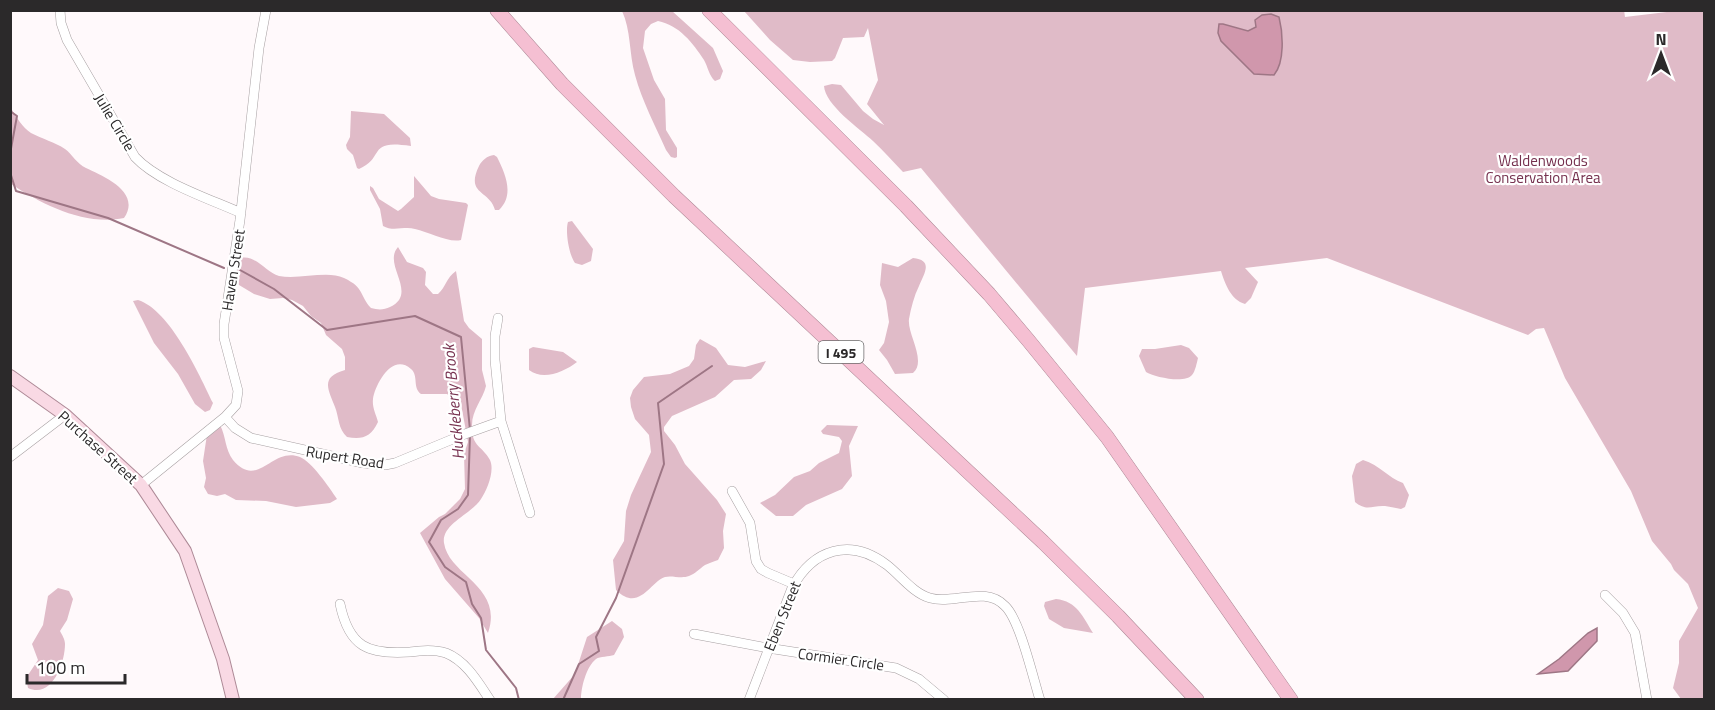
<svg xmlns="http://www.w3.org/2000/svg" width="1715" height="710" font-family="'Titillium Web',sans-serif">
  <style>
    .green { fill: #e0bbc8 }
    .water { fill: #d097ac; stroke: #9e7685; stroke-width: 1.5 }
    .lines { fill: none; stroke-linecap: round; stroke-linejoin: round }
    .stream { stroke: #9e7685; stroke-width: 2 }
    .minor-casing { stroke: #a7a0a2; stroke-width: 10 }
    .major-casing { stroke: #ae8a97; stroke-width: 14 }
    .highway-casing { stroke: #ae8a97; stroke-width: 15 }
    .minor { stroke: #fff; stroke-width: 9 }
    .major { stroke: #f9d9e4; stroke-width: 12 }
    .highway { stroke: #f5bfd2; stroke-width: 14 }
    .labels { text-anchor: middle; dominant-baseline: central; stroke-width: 4.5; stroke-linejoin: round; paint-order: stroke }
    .shield { fill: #fff; stroke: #6b696a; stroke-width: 1.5 }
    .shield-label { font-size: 14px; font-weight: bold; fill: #2b292a }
    .street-label { font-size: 15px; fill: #2b292a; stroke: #fff }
    .park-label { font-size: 15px; fill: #75304e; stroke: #fff }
    .water-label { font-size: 16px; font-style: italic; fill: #783351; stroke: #fff }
  </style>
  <rect width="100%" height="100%" fill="#fff9fb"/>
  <path class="green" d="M1624,10L1625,17L1675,11H1704V699H1681L1673,688L1679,663V641L1698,608L1688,584L1674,570L1671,564L1652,541L1631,491L1565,378L1544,328L1536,329L1528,335L1327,258L1245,268L1258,282L1251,298L1245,304C1231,300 1225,284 1221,271L1085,288L1077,356L921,168L903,172C893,162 884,151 873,141C860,129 825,105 824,86L832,84L841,85L863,111L873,119L884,125L867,104L878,80L868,28L864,37L843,38L835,58L832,61L810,62L793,60L770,40L744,11Z
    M622,11H672L713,48L723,71L720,79L715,81C709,76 708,67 704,60C693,43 679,25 658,21L651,24L645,31L643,48L654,80L665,99L666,130L677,148V157L675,158L671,157L666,150C655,125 642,101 635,75C629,53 631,30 622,11Z
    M11,108C16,117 23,128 31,133C42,139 55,142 65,149C72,154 77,164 86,168C103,176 142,192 124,218C85,226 43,205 11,184Z
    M351,111L384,114L410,138L411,146C366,139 386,157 359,169L357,168L353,155L347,149L346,145L350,137Z
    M494,155L497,157C505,173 515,195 499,210H495C490,190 465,195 479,166C482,160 487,156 494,155Z
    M414,176L431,196L439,199L466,203L468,205L461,240C448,243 429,232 415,229C404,226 393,232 383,226L380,209L370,190V186L373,188L379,199L398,211L401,209L414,197Z
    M572,221L593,249L591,261L582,265L575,263C569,255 565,231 568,222Z
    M398,247L407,262L423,268L426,272L425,285L433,294H438C446,287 446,278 456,271L464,321L469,328L482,339V370L486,386C483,399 472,410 472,425C471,447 482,445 490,460C495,471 487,490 481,499C473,513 441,524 444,543C449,576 504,586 488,633L479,618L445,579L420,533L439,517L445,514L460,499L465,489L464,454L468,442L461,404L447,394H421C412,387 419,376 411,369C392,352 375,385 373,399C372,408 376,414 378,422C371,437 362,440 347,437C338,429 339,417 335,407C328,389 320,377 345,370V357L342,349L326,335L321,323L311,316L303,306L292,300L283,298L270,299L254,294L239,285L232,274L238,259C254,252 265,272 279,276C299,280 327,270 344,278C365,288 359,295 371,308C378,310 384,310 390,307C419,293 382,265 398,247Z
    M913,258C934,260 924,274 919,286C914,296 911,308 909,319C907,334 927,361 913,373L895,374L887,360L879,350L884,343L889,322L886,301L880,285L882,263L898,267Z
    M138,300C170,310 199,374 213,403L210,410L205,412L195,404L178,374L154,343L133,301Z
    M700,339L716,348L728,365L745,367L766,361L761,370L751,379L734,380L715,397L672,416L664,427V431L675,445L685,464L717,500L726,514L723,531L724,548L718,560C713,562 709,563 705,565C699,569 695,574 689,576C681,579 672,575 665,577C651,581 639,613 616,590L613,560L624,541L626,511L631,495L651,452L649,435L635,419L631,407L630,398L633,390L644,377L670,374L689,366L694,359L696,345Z
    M1181,345L1189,348L1198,358C1197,362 1195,372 1192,375C1185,384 1154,377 1146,372L1139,356L1142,349H1155Z
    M533,347L563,352L577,362C564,372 543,381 529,370V349Z
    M220,425C226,436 225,450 233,460C258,490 272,446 300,457C312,462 329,487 337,499L330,503L296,507L266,501L236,500L225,494L217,496L208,494L204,487L206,478L203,461L208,428Z
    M827,425L858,426L849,446L852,476L842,489L806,505L793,516H776L760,503L775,495L794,477L810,471L819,463L839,453L842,441L839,437L823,434L821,431Z
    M1363,460C1380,465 1388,478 1403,483L1409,495L1405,507L1401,509C1396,508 1391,507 1385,506C1372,505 1367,512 1355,502L1352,476L1356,464Z
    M58,588L69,591L73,599L67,620L60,631C62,635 65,639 65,644C65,663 52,699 28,688L26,678L38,660L32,644L43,625L48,596Z
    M1056,599C1077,601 1083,617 1093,633L1064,628L1049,619L1044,606L1045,602Z
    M612,621L622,629L624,637L614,655C609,657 600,656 596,659C586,667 581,688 581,699H553L575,674L587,637Z"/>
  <path class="water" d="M1271,14L1279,17C1283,33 1285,62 1274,75L1254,74L1221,41L1218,33L1219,24H1223L1248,31L1256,27L1255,20L1262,15Z
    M1597,628V641L1568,671L1538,674L1559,659L1588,633Z"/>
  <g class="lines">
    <path class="stream" d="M10,111L17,116L10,154
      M10,172L16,191L108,218L224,268
      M240,270L274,289L327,330L415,316L461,337L470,430
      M470,435L468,495L458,509L441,520L429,542L445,567L466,582L472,604L481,618L486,650L516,688L519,700
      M563,700L579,664L599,651L596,637L616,598L664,464L658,403L712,366"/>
    <g class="minor-casing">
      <path id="minor" d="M60,10L61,23L67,40L135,157C158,182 210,199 241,213
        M498,318L495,336V360L501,421L530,513
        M225,417L235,428L251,438L363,463L385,465L395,463L465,434L501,421
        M10,457L65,415
        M141,485L225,417L236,405L238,391L224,338V324L240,220L259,48L266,10
        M732,491L750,523L756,561L761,569L768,573L794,584
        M1605,595L1623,613L1635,633L1647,700
        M340,604C349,647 368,655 410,652C422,650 434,649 446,653C466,661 478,682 490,700
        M694,634L768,648L896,668L919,679L944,700
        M749,700L792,588C813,549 850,537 887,565C901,576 913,593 930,598C954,605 985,585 1005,606C1020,620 1033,678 1040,700"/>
    </g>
    <g class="major-casing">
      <path id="major" d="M10,376L65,415L141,485L185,551L223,659L233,700"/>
    </g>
    <g class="highway-casing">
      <path id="highway" d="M497,10L562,84L674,196L1043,542L1118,616L1197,700
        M709,10L906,206L989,294L1028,340L1107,437L1291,700"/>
    </g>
    <use href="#minor" class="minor"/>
    <use href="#major" class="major"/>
    <use href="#highway" class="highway"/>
  </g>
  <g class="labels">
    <rect class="shield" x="818.5" y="341" width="45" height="22" rx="4.5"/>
    <g class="shield-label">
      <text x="841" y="352">I 495</text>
    </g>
    <g class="street-label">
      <text transform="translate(115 122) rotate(59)">Julie Circle</text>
      <text transform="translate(233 270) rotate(-81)">Haven Street</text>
      <text transform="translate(98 447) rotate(42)">Purchase Street</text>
      <text transform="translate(345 457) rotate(9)">Rupert Road</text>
      <text transform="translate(782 616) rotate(-68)">Eben Street</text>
      <text transform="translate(841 659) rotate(8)">Cormier Circle</text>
    </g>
    <g class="park-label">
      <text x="1543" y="160">Waldenwoods<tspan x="1543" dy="17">Conservation Area</tspan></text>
    </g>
    <g class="water-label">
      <text transform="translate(453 402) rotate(-95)">Huckleberry Brook</text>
    </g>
  </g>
  <rect width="1715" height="710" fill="none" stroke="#2b292a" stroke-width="24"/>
  <g transform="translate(1661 54)" stroke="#ffffff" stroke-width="4.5" paint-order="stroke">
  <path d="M0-4.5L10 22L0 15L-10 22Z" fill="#2b292a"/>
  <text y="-9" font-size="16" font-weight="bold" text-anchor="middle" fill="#2b292a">N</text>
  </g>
  <path d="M27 674v9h98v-9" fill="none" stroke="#2b292a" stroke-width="3"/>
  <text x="36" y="674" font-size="18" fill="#2b292a" stroke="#ffffff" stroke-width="4.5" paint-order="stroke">100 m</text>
</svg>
